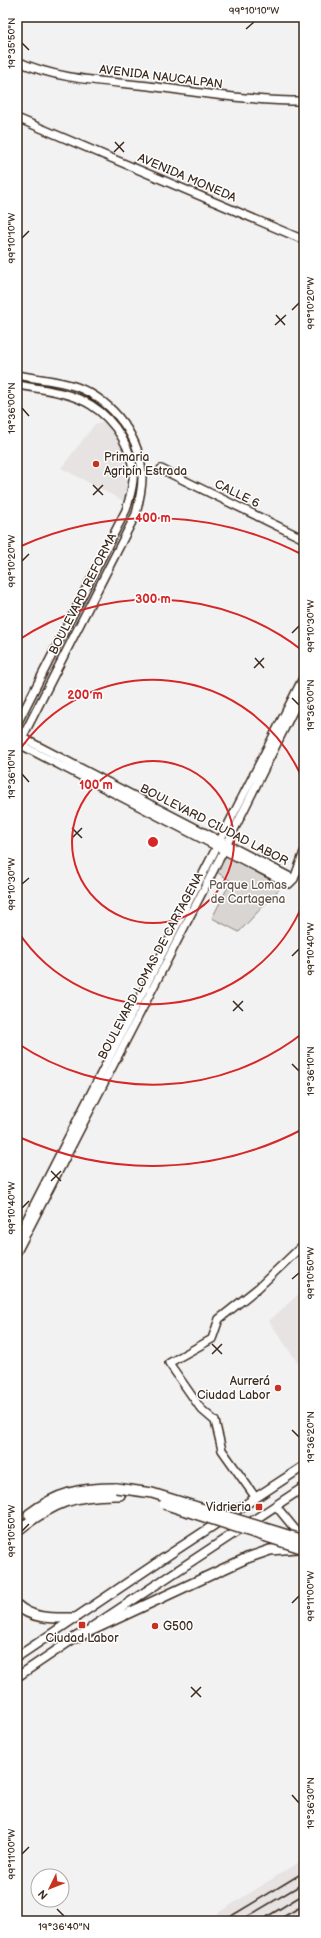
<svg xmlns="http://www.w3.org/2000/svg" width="321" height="1938" font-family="'Balsamiq Sans',sans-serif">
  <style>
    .built { fill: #e6e3e2 }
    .green { fill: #d8d5d2; stroke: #8a8078 }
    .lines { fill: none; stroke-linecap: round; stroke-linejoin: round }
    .secondary-casing { stroke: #3b2a1e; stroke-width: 10 }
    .primary-casing { stroke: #3b2a1e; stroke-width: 11 }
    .highway-casing { stroke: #3b2a1e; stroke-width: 12 }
    .secondary { stroke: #fff; stroke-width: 7 }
    .primary { stroke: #fff; stroke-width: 8 }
    .highway { stroke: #fff; stroke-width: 9 }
    .rail { stroke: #3b2a1e; stroke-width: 1.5 }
    .highway-bridge-casing { stroke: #3b2a1e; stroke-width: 12; stroke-linecap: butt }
    .highway-bridge { stroke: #fff; stroke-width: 9 }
    .ticks { fill: none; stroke: #3b2a1e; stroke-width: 1.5 }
    .ring { fill: none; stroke: #d62828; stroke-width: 2 }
    .poi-dot { fill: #c8321e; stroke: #fff; stroke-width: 1.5 }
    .labels { text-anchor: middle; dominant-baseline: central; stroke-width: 3; stroke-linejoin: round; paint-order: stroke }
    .street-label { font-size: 12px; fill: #3b2a1e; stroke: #fff }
    .poi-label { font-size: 12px; fill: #3b2a1e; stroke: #fff; text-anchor: start }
    .park-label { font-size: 12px; fill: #62554b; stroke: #fff }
    .centre { fill: #d62828; stroke: #fff; stroke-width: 2 }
    .ring-label { font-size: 12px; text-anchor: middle; font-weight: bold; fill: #d62828; stroke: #fff; stroke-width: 3; stroke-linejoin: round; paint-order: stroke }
    .neatline { fill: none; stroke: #3b2a1e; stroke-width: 1.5 }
    .ticks-label { font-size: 10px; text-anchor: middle; fill: #3b2a1e }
  </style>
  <rect width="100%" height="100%" fill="#f3f2f2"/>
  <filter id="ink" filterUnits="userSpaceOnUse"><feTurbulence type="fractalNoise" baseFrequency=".025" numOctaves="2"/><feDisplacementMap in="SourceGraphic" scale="8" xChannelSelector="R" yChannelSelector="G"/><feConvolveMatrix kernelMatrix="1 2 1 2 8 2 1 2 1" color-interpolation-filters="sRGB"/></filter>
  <g filter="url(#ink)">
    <path class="built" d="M106,421L115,433L123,448L128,468L129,486L125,502L61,468L95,424Z
      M304,1289V1372L269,1321Z
      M304,1859V1921H205Z"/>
    <path class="green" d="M223,854L282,886L239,932L212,918L231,881L215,871Z"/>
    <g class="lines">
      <g class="secondary-casing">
        <path id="secondary" d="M17,61C57,80 105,81 149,86C200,93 252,101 304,101
          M17,118L304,240
          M17,375C36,379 58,380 77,387C113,401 142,438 142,478C142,490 139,502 136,514L17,748
          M17,385C41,389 70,392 91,405C115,420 135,451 133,480C132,491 129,500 126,510L17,724
          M161,469L304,539
          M17,735L294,879
          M17,743L289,884L294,879L304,852
          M17,1238L304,676
          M17,1252L224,850L304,689
          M256,1498L222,1450L215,1421L201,1409L169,1363L212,1339L219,1319L258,1288L304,1244
          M276,1506L304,1540"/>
      </g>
      <g class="primary-casing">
        <path id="primary" d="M92,1627L304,1487
          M17,1657L170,1554L304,1466
          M17,1677L79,1635"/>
      </g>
      <g class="highway-casing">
        <path id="highway" d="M29,1514C58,1492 80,1488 116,1488
          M17,1531C53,1503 74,1494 120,1495
          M17,1605C33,1620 55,1618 75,1618
          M75,1638L247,1558L270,1550L297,1548"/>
      </g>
      <use href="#secondary" class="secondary"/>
      <use href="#primary" class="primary"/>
      <use href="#highway" class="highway"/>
      <path class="rail" d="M223,1921L304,1872
        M240,1921L304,1883
        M260,1921L304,1894
        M276,1921L304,1905
        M291,1921L304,1913"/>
      <g class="highway-bridge-casing">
        <path id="highway-bridge" d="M116,1488L152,1493L304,1540
          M164,1504L301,1548"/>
      </g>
      <use href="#highway-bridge" class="highway-bridge"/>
    </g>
  </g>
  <path class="ticks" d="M246,29L254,22M22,43L29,50M115,142L124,152M114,152L124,142M22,238L29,231M292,310L299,303M276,315L285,325M275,325L286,315M22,408L29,416M93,485L103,495M93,495L103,485M22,561L29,554M292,633L299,626M255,658L264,668M254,668L264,658M292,698L299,705M22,774L29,782M72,828L82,838M72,838L82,828M22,884L29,878M292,956L299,949M233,1001L243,1011M233,1011L243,1001M292,1064L299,1071M51,1171L61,1181M51,1181L61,1171M22,1208L29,1201M292,1279L299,1273M212,1344L222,1354M212,1354L222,1344M292,1430L299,1437M22,1531L29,1524M292,1603L299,1596M191,1687L201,1697M191,1697L201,1687M292,1795L299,1803M22,1854L29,1847M57,1909L64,1916"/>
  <g class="ring">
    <circle cx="153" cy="842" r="81"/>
    <path d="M304 901A162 162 0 0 1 17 930M17 754A162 162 0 0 1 304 783"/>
    <path d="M303 1033A243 243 0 0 1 17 1043M17 641A243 243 0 0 1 303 651"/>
    <path d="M303 1129A324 324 0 0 1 19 1137M19 547A324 324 0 0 1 303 555"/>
  </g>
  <g class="poi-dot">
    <circle cx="96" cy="464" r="4"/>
    <circle cx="278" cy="1388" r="4"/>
    <rect x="255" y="1503" width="8" height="8" rx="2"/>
    <rect x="78" y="1621" width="8" height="8" rx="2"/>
    <circle cx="155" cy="1626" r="4"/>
  </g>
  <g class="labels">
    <g class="street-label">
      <text transform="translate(161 77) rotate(7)">AVENIDA NAUCALPAN</text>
      <text transform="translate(187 178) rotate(23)">AVENIDA MONEDA</text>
      <text transform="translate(237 494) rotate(26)">CALLE 6</text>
      <text transform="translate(83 594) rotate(-63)">BOULEVARD REFORMA</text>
      <text transform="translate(214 825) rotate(27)">BOULEVARD CIUDAD LABOR</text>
      <text transform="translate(151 966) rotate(-62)">BOULEVARD LOMAS DE CARTAGENA</text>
    </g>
    <g class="poi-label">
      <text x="104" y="457">Primaria<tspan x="104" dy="14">Agripín Estrada</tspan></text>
      <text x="270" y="1381" text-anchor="end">Aurrerá<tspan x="270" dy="14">Ciudad Labor</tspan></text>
      <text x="251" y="1507" text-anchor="end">Vidrieria</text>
      <text x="163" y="1626">G500</text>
      <text x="82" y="1638" text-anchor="middle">Ciudad Labor</text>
    </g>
    <g class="park-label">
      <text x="248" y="885">Parque Lomas<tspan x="248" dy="14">de Cartagena</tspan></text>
    </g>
  </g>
  <circle cx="153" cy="842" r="6" class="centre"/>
  <g class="ring-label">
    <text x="153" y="522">400 m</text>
    <text x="153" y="603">300 m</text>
    <text x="85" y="699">200 m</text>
    <text x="96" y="789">100 m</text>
  </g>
  <rect width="321" height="1938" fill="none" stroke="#fff" stroke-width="44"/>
  <g transform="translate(50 1888) rotate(227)"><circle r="19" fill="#ffffff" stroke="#b1aaa5"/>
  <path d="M0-3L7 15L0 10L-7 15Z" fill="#c8321e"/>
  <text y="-6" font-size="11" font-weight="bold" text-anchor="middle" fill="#3b2a1e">N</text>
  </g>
  <rect x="22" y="22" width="277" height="1894" class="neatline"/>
  <g class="ticks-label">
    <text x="254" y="14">99°10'10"W</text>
    <text transform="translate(11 43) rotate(-90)" y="4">19°35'50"N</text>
    <text transform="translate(11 238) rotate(-90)" y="4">99°10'10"W</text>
    <text transform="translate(310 303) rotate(-90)" y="4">99°10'20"W</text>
    <text transform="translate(11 408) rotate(-90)" y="4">19°36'00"N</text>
    <text transform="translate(11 561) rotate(-90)" y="4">99°10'20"W</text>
    <text transform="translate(310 626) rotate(-90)" y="4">99°10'30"W</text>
    <text transform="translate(310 705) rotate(-90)" y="4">19°36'00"N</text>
    <text transform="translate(11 774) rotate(-90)" y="4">19°36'10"N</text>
    <text transform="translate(11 884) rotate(-90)" y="4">99°10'30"W</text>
    <text transform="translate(310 949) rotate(-90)" y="4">99°10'40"W</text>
    <text transform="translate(310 1071) rotate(-90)" y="4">19°36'10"N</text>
    <text transform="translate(11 1208) rotate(-90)" y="4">99°10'40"W</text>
    <text transform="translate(310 1273) rotate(-90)" y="4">99°10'50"W</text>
    <text transform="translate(310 1437) rotate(-90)" y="4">19°36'20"N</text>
    <text transform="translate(11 1531) rotate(-90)" y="4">99°10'50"W</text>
    <text transform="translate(310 1596) rotate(-90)" y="4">99°11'00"W</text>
    <text transform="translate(310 1803) rotate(-90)" y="4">19°36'30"N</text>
    <text transform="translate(11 1854) rotate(-90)" y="4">99°11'00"W</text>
    <text x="64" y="1930">19°36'40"N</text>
  </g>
</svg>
